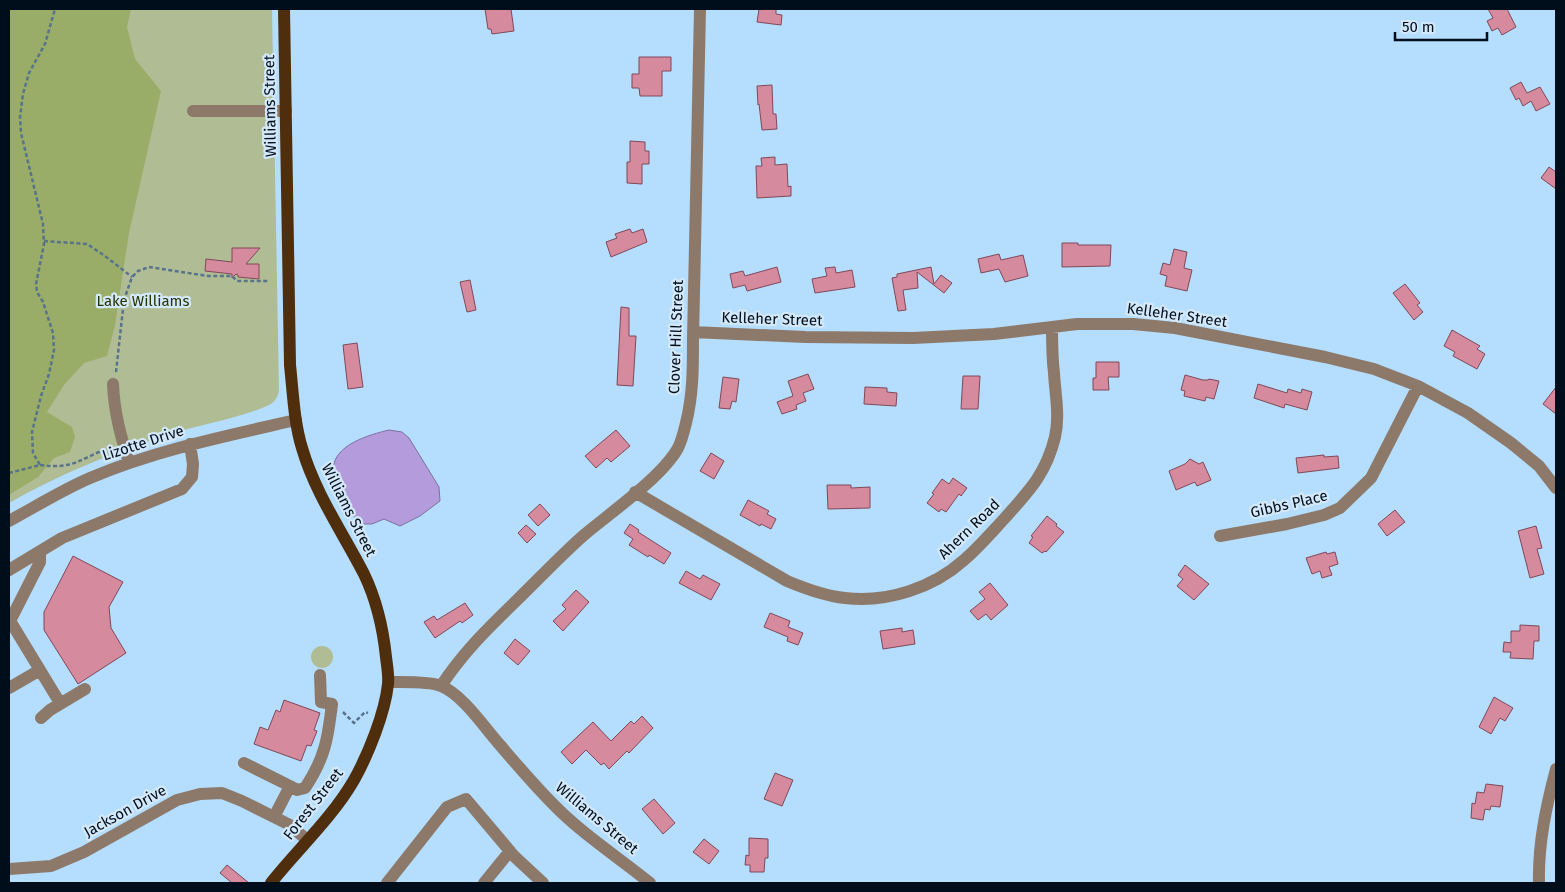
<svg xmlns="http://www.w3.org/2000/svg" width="1565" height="892" font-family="'Fira Sans',sans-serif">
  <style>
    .green { fill: #b0bd94 }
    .forest { fill: #99ad68 }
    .water { fill: #b49bdb; stroke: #7e70a1 }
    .building { fill: #d58a9e; stroke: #804958 }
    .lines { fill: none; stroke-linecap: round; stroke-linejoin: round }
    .path { stroke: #58738b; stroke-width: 2.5; stroke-dasharray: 4 2.5; stroke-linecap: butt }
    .minor { stroke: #8d7969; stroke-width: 12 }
    .major { stroke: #4e2e0c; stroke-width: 12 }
    .labels { text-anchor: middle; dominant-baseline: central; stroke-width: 4.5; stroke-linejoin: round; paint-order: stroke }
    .street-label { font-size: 15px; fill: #000d1b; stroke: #d3e8f8 }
    .park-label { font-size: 15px; fill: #273300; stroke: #d3e8f8 }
  </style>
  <rect width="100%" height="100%" fill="#b4ddfe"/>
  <path class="green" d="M9,9H272L279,390C278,397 275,402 269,405C240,418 207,423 177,432C119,450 62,473 9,503Z
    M311 657a11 11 0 1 1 22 0a11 11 0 1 1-22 0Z"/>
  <path class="forest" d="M9,9H131L127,27L135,59L161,91L129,233L115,325L107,356L84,363L64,385L47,412L72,427L75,437L70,452L54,458L38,477L9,495Z"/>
  <path class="water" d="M389,430L402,432L409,438L439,487L440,501L420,516L400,526L384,519L372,524H361C350,513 346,506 339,492C318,452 356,438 389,430Z"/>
  <path class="building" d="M485,9H511L514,31L492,34L491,29H488Z
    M759,9H776V14L782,15L781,25L757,22Z
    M1488,9H1507L1516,27L1502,35L1498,28L1492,31L1487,21L1493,18Z
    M639,57H671V71H662V96H640L639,88H632V74H639Z
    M1521,82L1527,93L1540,87L1550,104L1536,111L1531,101L1523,106L1519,98L1516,100L1510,88Z
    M772,85L773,114H776L777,129L762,130L759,104L758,105L757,86Z
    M630,141L645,142V151H649V164H642V184L627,183V162H630Z
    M775,157V165L787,164L788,187L791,186V196L757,198L756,166H762L761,158Z
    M1549,167L1556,172V189L1541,178Z
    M630,229L632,233L643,229L647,242L611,257L606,242L617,238L615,234Z
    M1062,243H1078V245H1111L1110,266L1062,267Z
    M232,248H260L246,264H259V279L238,277V275L236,274L232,278V274L205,271L206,259L232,262Z
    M1174,249L1187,252L1184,268L1192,270L1187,291L1165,286L1167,276L1160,274L1163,263L1170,265Z
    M999,254L1001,260L1023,255L1028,276L1005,282L999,269L981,273L978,259Z
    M777,267L781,282L747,291L745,285L733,288L730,274L743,271L745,276Z
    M835,267L836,273L852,270L855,287L815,293L812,279L827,276L825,268Z
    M931,267L934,284L941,275L952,283L944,293L917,272L918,288L903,290L906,310L898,311L892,278L897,277V274Z
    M470,280L476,310L467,312L460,282Z
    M1405,284L1420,303L1417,305L1423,312L1414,320L1393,293Z
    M621,307L629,308V336H636L633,386L617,385Z
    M1452,330L1480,346L1477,349L1485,354L1477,369L1453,356L1455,352L1444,346Z
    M357,343L363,387L348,389L343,345Z
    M1096,362H1119V377H1108L1109,390H1093V378H1096Z
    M808,374L814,389L803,393L806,401L796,405L797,409L782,414L777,402L793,396L788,381Z
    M1185,375L1203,380H1208L1209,379L1219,381L1214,399L1206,397L1205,401L1184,396L1185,391L1181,390Z
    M963,376H980L978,409H961Z
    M723,377L739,379L736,402L732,401L730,409L719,408Z
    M1258,384L1287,393L1288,389L1301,393L1302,389L1312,392L1307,410L1285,404L1284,408L1254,398Z
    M865,387L887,388V392L897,393L896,406L864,404Z
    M1556,387V414L1543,404Z
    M616,430L630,446L611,462L607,458L596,468L585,456Z
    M711,453L724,461L714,479L700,471Z
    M1324,455V457L1338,456L1339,468L1298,473L1296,458Z
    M1190,459L1199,464L1203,462L1211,480L1197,486L1195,482L1176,490L1169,471L1185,464Z
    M953,478L967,488L961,496L959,494L946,512L941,509L939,512L927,503L934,494L932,493L942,479L949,484Z
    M827,485H851V488L870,487V508L828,509Z
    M748,500L769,511L767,514L776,519L771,529L761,524L760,526L740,515Z
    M540,504L550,515L538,526L528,515Z
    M1395,510L1405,522L1387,536L1378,524Z
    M1047,516L1057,524L1056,526L1064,532L1046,552L1045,551L1042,553L1029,543L1033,537L1031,536Z
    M630,524L639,530L638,532L671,553L664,564L649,555L648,557L629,545L633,539L624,533Z
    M526,525L536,534L527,543L518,533Z
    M1536,526L1542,548L1537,549L1544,574L1530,578L1518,531Z
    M1326,552L1327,554L1335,552L1338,564L1329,567L1332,575L1322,578L1320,571L1312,574L1306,558Z
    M73,556L123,582L109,607L111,628L126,653L78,684L44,630V612Z
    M1185,565L1209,584L1194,600L1177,586L1183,579L1178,575Z
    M686,571L700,579L703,575L720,584L711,600L679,583Z
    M990,583L1008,605L991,620L986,614L978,620L970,611L985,599L979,592Z
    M576,590L589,602L563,631L553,621L566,609L562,605Z
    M465,603L473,615L462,623L460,621L435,638L424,622L434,616L437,620Z
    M770,613L790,621L788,627L803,633L798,645L787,641L788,637L764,627Z
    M1520,625L1539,626V641H1534L1533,659L1510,658L1511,652H1503L1504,642L1511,643V631H1520Z
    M902,628V632L913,630L915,644L883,649L880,631Z
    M515,639L530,651L518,665L504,653Z
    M1494,697L1513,708L1505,721L1500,718L1491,734L1479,727Z
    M284,700L320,713L314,730L317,731L311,746L307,745L301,761L254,744L260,727L268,730L276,710L280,712Z
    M642,716L653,728L629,753L627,751L609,769L604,763L601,765L586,750L572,764L561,752L593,722L611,741L631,721L634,724Z
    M775,773L793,780L782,806L764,799Z
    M1486,784L1503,786L1500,807L1491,806L1490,810L1485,809L1483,820L1471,818L1472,803L1475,804L1477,792L1484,793Z
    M654,799L675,823L663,834L642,809Z
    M749,838L768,839V858H765L764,872H750V865H745L746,855L749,856Z
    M704,839L719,851L709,864L693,852Z
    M227,865L249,883H232L220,873Z"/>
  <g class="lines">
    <path class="path" d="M44,241L87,244L105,256L132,277
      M116,372L124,300L132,277L138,271L149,267L208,276H232L237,281H269
      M40,465C75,470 82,457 112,447
      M9,473L40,465L33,453L32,432L41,396L49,374L54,350L53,333L43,302L37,292L36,284L44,244L43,224L21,133L20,117L23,94L29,73L45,44L55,9
      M343,712L354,723L365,712L368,713"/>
    <path class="minor" d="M193,111H286
      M693,332L805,337L913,338L994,334L1077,324H1133L1175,328L1325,357L1374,369L1418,386L1468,413L1511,443L1539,466L1556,488
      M113,384C114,412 121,437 129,463
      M635,492L787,581C806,589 825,596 845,598C887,603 933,588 964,560C978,548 991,533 1004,519C1029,491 1046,474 1055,437C1060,416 1055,393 1054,373C1052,357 1052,342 1052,327
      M9,521C35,507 62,490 90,478C156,450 226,436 296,420
      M1220,536L1287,524L1324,515L1340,508L1371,478L1418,386
      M9,570L62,538L182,489L192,477L193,464L190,444
      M9,619L60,703
      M10,621L40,562V551
      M389,682C402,682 430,681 441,686C463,695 484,727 500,745C517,765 534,785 553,804C582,834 618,857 650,883
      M441,686C462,654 486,630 513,604C537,581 559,557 584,535C610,513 662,477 678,448C682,440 684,431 686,423C693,395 693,369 693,340L700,9
      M9,688L40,670
      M41,718L50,710L85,689
      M244,763L290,786
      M274,817L290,786L297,790L305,788C325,758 328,738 332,704L321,702L320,675
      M9,869L51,866L84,852L177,800L200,794L222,793L242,801L290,825L307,840
      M387,883L447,807L466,799L515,857L543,883
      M484,883L510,851
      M1539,883C1538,844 1546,807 1556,769"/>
    <path class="major" d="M271,883C298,849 332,818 354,780C368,755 385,713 388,684C389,676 387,666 386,657C383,628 377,601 364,574C343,533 315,493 302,448C294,422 293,393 290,365L284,9"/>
  </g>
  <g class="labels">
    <g class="street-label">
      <text transform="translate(270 106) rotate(-91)">Williams Street</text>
      <text transform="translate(1177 315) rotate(8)">Kelleher Street</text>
      <text transform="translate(772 319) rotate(2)">Kelleher Street</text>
      <text transform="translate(676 337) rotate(-88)">Clover Hill Street</text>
      <text transform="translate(143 443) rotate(-18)">Lizotte Drive</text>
      <text transform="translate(1289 504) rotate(-13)">Gibbs Place</text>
      <text transform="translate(349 510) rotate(63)">Williams Street</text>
      <text transform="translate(969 529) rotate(-44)">Ahern Road</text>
      <text transform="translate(313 804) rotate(-52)">Forest Street</text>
      <text transform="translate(125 811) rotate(-29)">Jackson Drive</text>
      <text transform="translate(597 818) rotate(40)">Williams Street</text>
    </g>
    <g class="park-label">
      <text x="143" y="301">Lake Williams</text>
    </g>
  </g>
  <rect width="1565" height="892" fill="none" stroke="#000d1b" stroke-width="20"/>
  <path d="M1395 32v8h92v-8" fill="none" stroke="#000d1b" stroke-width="2.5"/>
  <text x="1402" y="32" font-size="15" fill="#000d1b" stroke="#d3e8f8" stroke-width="4" paint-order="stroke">50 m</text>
</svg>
